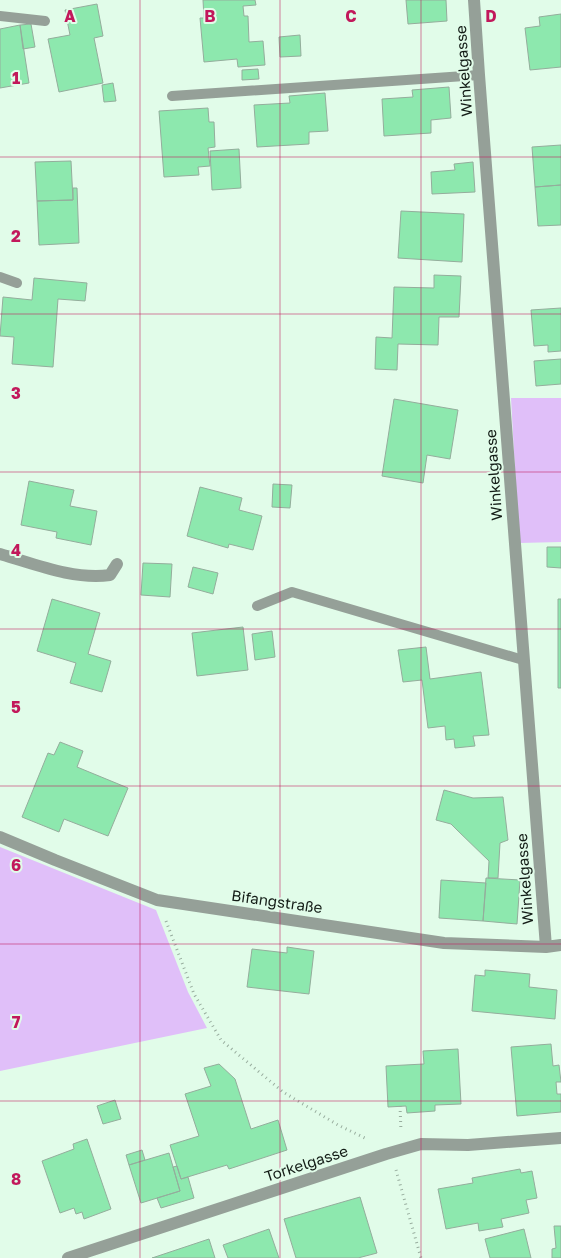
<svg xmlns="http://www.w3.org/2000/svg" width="561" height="1258" font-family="'Golos Text',sans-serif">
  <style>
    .green { fill: #e0bff9 }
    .building { fill: #8de8ae; stroke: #94ad9c }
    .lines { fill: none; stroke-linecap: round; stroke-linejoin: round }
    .path { stroke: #99ae9f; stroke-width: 3; stroke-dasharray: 1 4; stroke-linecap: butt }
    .lane { stroke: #95a098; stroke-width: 10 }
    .street { stroke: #95a098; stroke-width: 12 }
    .grid { fill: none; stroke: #c2185b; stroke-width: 1; stroke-opacity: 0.55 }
    .labels { text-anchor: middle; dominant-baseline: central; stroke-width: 4; stroke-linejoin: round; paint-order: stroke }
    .street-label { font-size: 15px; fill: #131c16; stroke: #e1fce9 }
    .grid-label { font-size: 16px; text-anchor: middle; font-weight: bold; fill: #c2185b; stroke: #e1fce9; stroke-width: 4; stroke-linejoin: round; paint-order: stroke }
  </style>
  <rect width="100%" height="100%" fill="#e1fce9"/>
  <path class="green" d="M511,398H561V542L519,543Z
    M0,847L156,910L188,992L207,1028L0,1071Z"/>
  <path class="building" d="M203,0H255L256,5L243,6L244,16H248L249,42L263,41L265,65L238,67L237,59L204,62L200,18H204Z
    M406,0H446L447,21L408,24Z
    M97,4L103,36L94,38L103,83L59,92L48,39L70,35L65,10Z
    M561,14V67L530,70L525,28L540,26L539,17Z
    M31,24L35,47L23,49L20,25Z
    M20,25L29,83L0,88V29Z
    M300,35L301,56L280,57L279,37Z
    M258,69L259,79L242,80V70Z
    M113,83L116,101L104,102L102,85Z
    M449,87L451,118L431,120V133L384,136L382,99L413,97L412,90Z
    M325,93L328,131L309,132V144L257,147L254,105L290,103L289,96Z
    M208,108L209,122H214L215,147L208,148L210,166L198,167L199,175L164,177L159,111Z
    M561,145V185L535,187L532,147Z
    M239,149L241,188L212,190L210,151Z
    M71,161L73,200L37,201L35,162Z
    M473,162L475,192L432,194L431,172L455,170L454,164Z
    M561,185V225L538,226L535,187Z
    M73,188H77L79,243L39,245L37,201L73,200Z
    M401,211L464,214L462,262L398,258Z
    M434,275L461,276L459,317H439L438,345L398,344L397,370L375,369L376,337L392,338L394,287L434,288Z
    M34,278L87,283L85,301L58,299L53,367L12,364L14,337L0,336L3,297L32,300Z
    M561,308V351L548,352V345L534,346L531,310Z
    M561,359V384L536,386L534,361Z
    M394,399L458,410L450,459L427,455L423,483L382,476Z
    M29,481L74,490L70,506L97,511L91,545L56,538L57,532L21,525Z
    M273,484L292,485L290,508L272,507Z
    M200,487L242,498L239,510L262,516L253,550L229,544L228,548L187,536Z
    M547,547H561V568L547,567Z
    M143,563L172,564L170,597L141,595Z
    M193,567L218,573L213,594L188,587Z
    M52,599L100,613L88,654L111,661L102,692L70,683L76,663L37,651Z
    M558,599H561V688H558Z
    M243,627L248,670L197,676L192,633Z
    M272,631L275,657L255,660L252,634Z
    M426,647L430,679L481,672L489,735L473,736L475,746L455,748L454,739L446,740L445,726L428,728L422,680L403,682L398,650Z
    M60,742L83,751L77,767L128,788L108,836L64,819L59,832L22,817L48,753L54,755Z
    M444,790L473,798L503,797L508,840L500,843L498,878H488L489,861L457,830L451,824L436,820Z
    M486,878L520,880L517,924L483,921Z
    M441,880L486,883L483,921L439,918Z
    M287,947L314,951L309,994L247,987L252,949L287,953Z
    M485,970L530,974L529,987L557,990L555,1019L472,1011L475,975L485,976Z
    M551,1044L553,1066L559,1065L561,1082H556L557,1094H561V1112L517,1116L511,1047Z
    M458,1049L461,1104L435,1105V1111L407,1113L406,1106L388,1107L386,1066L424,1064L423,1051Z
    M219,1064L235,1079L251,1129L278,1120L287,1150L229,1169L227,1165L181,1179L170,1145L199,1136L185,1094L211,1086L204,1068Z
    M115,1100L121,1119L103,1124L97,1106Z
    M87,1139L111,1209L84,1219L82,1212L76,1214L74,1208L60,1213L42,1161L74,1149L73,1144Z
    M142,1150L145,1160L129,1165L126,1155Z
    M169,1153L180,1191L141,1203L129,1165Z
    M177,1166L181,1179L188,1177L194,1198L161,1208L157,1198L180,1191L173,1167Z
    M520,1169L521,1173L532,1171L537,1198L526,1200L529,1213L501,1219L503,1227L479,1231L478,1223L446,1229L438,1189L473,1183L472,1178Z
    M360,1197L377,1253L358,1258H296L284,1219Z
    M554,1226H561V1258H552V1249L556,1248Z
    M269,1229L279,1258H228L223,1245Z
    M524,1229L531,1258H490L485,1239Z
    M209,1239L215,1258H152Z"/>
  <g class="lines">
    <path class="path" d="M166,921L194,994L221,1040L283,1092L338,1125L367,1139
      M400,1106L401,1131
      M396,1170L421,1258"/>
    <path class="lane" d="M0,16L45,21
      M172,96L479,75
      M0,277L17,283
      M257,606L292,592L523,660"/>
    <path class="street" d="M474,0L479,75L546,947
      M0,554C35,564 73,580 110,575L117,564
      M0,837L55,860L157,900L444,943L546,947L561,945
      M68,1258L386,1154L421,1144L468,1145L561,1138"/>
  </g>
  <path class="grid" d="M140,0V1258M280,0V1258M421,0V1258M0,157H561M0,314H561M0,472H561M0,629H561M0,786H561M0,944H561M0,1101H561"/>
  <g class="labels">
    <g class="street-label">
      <text transform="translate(463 71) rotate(-94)">Winkelgasse</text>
      <text transform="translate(493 475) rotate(-94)">Winkelgasse</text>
      <text transform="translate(524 879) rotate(-94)">Winkelgasse</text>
      <text transform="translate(277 901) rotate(8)">Bifangstraße</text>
      <text transform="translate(306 1163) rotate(-18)">Torkelgasse</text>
    </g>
  </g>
  <g class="grid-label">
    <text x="70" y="22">A</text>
    <text x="210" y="22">B</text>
    <text x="351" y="22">C</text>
    <text x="491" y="22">D</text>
    <text x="16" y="84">1</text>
    <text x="16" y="242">2</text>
    <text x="16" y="399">3</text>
    <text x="16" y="556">4</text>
    <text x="16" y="713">5</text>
    <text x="16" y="871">6</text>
    <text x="16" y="1028">7</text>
    <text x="16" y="1185">8</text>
  </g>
</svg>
